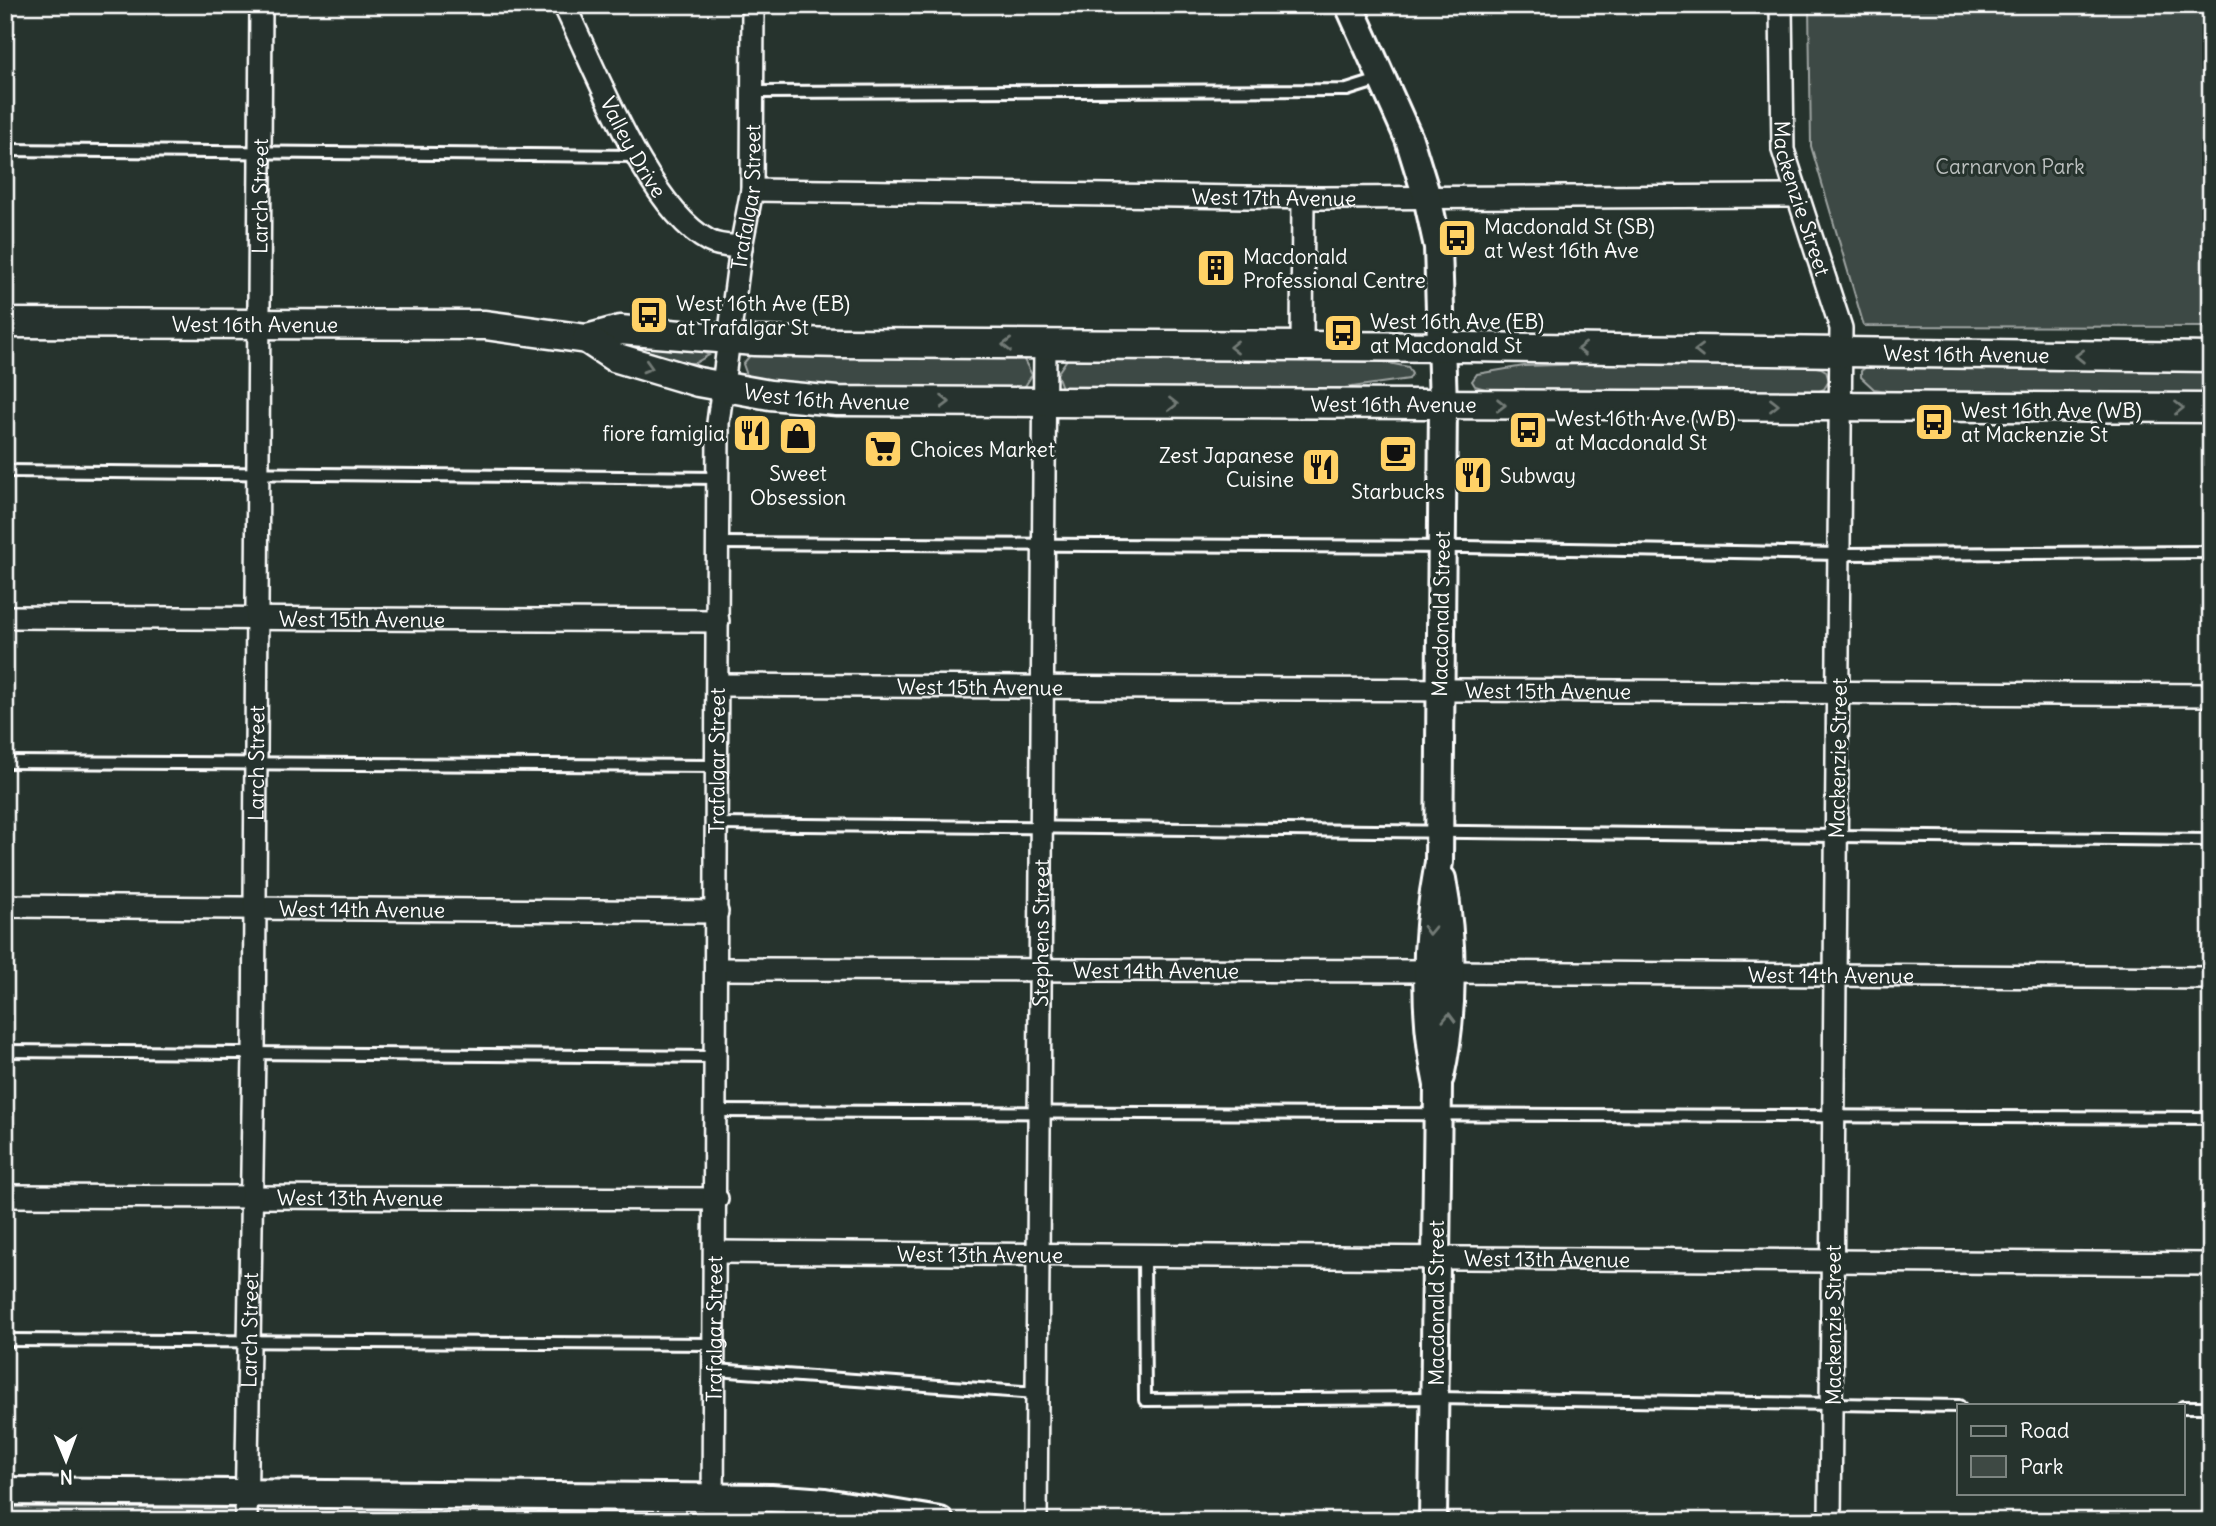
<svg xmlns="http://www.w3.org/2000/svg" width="2216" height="1526" font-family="Delius,sans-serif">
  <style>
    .green { fill: #3e4944; stroke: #9ea4a2; stroke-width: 2 }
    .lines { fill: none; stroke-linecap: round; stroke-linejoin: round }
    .service-casing { stroke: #fff; stroke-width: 16 }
    .minor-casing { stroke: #fff; stroke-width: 26 }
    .tertiary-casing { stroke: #fff; stroke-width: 32 }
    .secondary-casing { stroke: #fff; stroke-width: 33 }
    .service { stroke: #26332d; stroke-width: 10 }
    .minor { stroke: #26332d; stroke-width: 21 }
    .tertiary { stroke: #26332d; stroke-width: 26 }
    .secondary { stroke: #26332d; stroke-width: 28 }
    .oneway { stroke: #727a76 }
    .labels { text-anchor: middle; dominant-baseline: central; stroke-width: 6; stroke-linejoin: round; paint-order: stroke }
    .street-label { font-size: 21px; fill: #fff; stroke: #26332d }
    .park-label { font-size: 21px; fill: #bbbfbe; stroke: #26332d }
    .poi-label { font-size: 21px; fill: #fff; stroke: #26332d; text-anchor: start }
  </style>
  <rect width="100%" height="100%" fill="#26332d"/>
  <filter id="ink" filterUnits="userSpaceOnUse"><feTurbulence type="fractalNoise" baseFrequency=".0143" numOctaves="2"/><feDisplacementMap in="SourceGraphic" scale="14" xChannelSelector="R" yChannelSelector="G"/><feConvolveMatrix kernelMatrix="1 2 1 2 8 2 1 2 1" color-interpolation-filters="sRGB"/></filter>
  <g filter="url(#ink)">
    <path class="green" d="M1809,5H2211V327L1864,326L1811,146Z
      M628,345L698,350L709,355L695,363H686Z
      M752,353L1023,358L1032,375L1022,391L820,392L748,378L743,364Z
      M1068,358L1370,359L1408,367L1412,374L1409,379L1345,388H1268L1149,395L1069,392L1062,388L1057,374Z
      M1694,361H1786L1821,368L1826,371L1829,381L1824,389L1815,393L1492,391L1475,386L1472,381L1477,374L1524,366Z
      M1923,361L2211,368V395L1934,398L1874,389L1861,377V371L1866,367Z
      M5,1507L235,1509V1521H5Z"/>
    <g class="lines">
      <g class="service-casing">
        <path id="service" d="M753,92L1347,90L1382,79
          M5,150L638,156
          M5,471L718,478
          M718,543L1465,547L1840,554L2211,552
          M5,762L717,766
          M717,824L2211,840
          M5,1051L717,1057
          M717,1111L2211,1118
          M1144,1255L1145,1400L1436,1398L1959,1406
          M5,1340L715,1344
          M715,1370L1037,1393
          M2183,1407H2211"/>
      </g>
      <g class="minor-casing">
        <g id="minor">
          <path id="s1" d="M564,5C596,69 647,208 709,241C718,246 731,246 741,247"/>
          <path id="s2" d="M1781,5L1783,150L1841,328L1830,1521"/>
          <path id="s3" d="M752,190L1321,198L1796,196"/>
          <path d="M1302,347L1303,198"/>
          <path id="s4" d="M5,617L718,621"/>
          <path id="s5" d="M718,685L2211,695"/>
          <path id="s6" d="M5,906L717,912"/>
          <path id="s7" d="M717,969L1428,971"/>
          <path id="s8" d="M1449,972L2211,978"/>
          <path id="s9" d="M5,1196L717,1199"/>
          <path id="s10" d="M716,1252L2211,1264"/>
          <path id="s11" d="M246,1521L254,1053L261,5"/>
          <path id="s12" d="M713,1521L718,423L741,247L752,190L753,5"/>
          <path id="s13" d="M1036,1521L1045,346"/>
        </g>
      </g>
      <g class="tertiary-casing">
        <path id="tertiary" d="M1349,5L1409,139L1427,197L1438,247L1443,405L1439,862C1425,936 1422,1011 1438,1085L1433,1521
          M1440,1077C1454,1013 1454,943 1442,879
          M5,1491L771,1498L825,1502L940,1521"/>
      </g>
      <g class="secondary-casing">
        <g id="secondary">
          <path id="s14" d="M5,323L485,325L587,339L620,330L755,341L841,343L1468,347L2211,357"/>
          <path id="s15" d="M587,339L614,357L698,382L770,395L837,401L2211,408"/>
        </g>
      </g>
      <use href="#service" class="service"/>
      <use href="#minor" class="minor"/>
      <use href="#tertiary" class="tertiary"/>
      <use href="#secondary" class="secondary"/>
    </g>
    <defs><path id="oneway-chevron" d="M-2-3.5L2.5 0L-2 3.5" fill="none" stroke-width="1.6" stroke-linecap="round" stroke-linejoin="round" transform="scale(1.75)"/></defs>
    <g class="oneway">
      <use href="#oneway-chevron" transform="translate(1007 345) rotate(-179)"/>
      <use href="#oneway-chevron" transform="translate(1234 347) rotate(-180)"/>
      <use href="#oneway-chevron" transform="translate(1582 349) rotate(-179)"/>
      <use href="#oneway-chevron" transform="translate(1699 351) rotate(-179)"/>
      <use href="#oneway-chevron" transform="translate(2080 356) rotate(-179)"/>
      <use href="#oneway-chevron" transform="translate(648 367) rotate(16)"/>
      <use href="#oneway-chevron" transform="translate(945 402) rotate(1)"/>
      <use href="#oneway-chevron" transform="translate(1173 404)"/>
      <use href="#oneway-chevron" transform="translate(1501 405) rotate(1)"/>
      <use href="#oneway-chevron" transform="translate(1774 405)"/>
      <use href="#oneway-chevron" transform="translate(2179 408)"/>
      <use href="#oneway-chevron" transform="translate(1429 930) rotate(92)"/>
      <use href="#oneway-chevron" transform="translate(1449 1018) rotate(-89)"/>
    </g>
  </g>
  <defs>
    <g id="bus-square" transform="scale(2.0125)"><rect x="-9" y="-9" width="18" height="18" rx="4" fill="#ffd166" stroke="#26332d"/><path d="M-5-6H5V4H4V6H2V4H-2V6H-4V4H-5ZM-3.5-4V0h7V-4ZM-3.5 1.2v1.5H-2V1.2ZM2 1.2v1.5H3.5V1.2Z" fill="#111"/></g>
    <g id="building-square" transform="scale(2.0125)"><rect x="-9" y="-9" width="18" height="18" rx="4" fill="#ffd166" stroke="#26332d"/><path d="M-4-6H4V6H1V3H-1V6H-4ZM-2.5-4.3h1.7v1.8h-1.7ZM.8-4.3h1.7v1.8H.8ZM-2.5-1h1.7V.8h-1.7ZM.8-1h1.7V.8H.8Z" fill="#111"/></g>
    <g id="restaurant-square" transform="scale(2.0125)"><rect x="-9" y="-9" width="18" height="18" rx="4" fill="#ffd166" stroke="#26332d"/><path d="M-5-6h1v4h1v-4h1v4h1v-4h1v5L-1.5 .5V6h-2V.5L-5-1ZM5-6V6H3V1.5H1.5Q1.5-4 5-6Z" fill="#111"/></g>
    <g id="shop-square" transform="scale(2.0125)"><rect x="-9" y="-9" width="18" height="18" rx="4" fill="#ffd166" stroke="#26332d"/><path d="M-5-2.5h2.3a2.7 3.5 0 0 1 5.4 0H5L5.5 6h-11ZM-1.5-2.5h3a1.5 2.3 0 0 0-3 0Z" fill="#111"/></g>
    <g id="supermarket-square" transform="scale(2.0125)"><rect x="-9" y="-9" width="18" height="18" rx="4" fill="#ffd166" stroke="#26332d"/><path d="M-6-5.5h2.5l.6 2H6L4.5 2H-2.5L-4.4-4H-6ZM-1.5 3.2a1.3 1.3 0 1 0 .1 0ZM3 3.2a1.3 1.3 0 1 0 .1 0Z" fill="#111"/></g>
    <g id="cafe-square" transform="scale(2.0125)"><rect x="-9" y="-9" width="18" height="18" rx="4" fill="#ffd166" stroke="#26332d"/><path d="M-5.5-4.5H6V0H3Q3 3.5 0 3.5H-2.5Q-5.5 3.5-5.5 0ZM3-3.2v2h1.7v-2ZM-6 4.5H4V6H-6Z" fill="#111"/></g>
  </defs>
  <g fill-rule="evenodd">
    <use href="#bus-square" x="1457" y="238"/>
    <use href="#building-square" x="1216" y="268"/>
    <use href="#bus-square" x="649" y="315"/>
    <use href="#bus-square" x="1343" y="333"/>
    <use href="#bus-square" x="1934" y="422"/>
    <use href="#bus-square" x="1528" y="430"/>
    <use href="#restaurant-square" x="752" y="433"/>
    <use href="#shop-square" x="798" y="436"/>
    <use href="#supermarket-square" x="883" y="449"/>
    <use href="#cafe-square" x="1398" y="454"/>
    <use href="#restaurant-square" x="1321" y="467"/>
    <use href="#restaurant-square" x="1473" y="475"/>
  </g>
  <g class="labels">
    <g class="street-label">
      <text stroke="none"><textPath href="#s1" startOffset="158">Valley Drive</textPath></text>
      <text stroke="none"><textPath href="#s11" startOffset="1325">Larch Street</textPath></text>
      <text stroke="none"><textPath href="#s12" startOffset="1326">Trafalgar Street</textPath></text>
      <text stroke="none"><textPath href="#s3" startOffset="522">West 17th Avenue</textPath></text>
      <text stroke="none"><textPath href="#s2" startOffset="196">Mackenzie Street</textPath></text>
      <text stroke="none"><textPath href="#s14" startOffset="250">West 16th Avenue</textPath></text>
      <text stroke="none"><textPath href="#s14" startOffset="1964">West 16th Avenue</textPath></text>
      <text stroke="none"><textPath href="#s15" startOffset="250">West 16th Avenue</textPath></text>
      <text stroke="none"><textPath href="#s15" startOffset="817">West 16th Avenue</textPath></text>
      <text transform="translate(1441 614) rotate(-89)">Macdonald Street</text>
      <text stroke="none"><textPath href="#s4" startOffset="357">West 15th Avenue</textPath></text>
      <text stroke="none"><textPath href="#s5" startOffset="262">West 15th Avenue</textPath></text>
      <text stroke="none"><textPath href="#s5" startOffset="830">West 15th Avenue</textPath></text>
      <text transform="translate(1838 758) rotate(-89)">Mackenzie Street</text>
      <text stroke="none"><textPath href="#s12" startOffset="760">Trafalgar Street</textPath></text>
      <text stroke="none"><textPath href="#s11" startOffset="758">Larch Street</textPath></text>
      <text stroke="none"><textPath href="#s6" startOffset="357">West 14th Avenue</textPath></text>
      <text stroke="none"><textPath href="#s13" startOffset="588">Stephens Street</textPath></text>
      <text stroke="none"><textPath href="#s7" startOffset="439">West 14th Avenue</textPath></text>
      <text stroke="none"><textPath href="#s8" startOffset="382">West 14th Avenue</textPath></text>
      <text stroke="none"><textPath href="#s9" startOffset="355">West 13th Avenue</textPath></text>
      <text stroke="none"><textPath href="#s10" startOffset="264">West 13th Avenue</textPath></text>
      <text stroke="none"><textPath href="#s10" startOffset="831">West 13th Avenue</textPath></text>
      <text transform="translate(1436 1303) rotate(-90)">Macdonald Street</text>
      <text transform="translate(1833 1325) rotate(-90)">Mackenzie Street</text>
      <text stroke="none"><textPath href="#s12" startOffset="192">Trafalgar Street</textPath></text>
      <text stroke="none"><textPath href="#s11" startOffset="191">Larch Street</textPath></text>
    </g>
    <g class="park-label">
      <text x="2010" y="166">Carnarvon Park</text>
    </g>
    <g class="poi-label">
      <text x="1484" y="226">Macdonald St (SB)<tspan x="1484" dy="24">at West 16th Ave</tspan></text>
      <text x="1243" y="256">Macdonald<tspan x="1243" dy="24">Professional Centre</tspan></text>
      <text x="676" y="303">West 16th Ave (EB)<tspan x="676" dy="24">at Trafalgar St</tspan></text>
      <text x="1370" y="321">West 16th Ave (EB)<tspan x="1370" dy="24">at Macdonald St</tspan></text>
      <text x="1961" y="410">West 16th Ave (WB)<tspan x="1961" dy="24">at Mackenzie St</tspan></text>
      <text x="1555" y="418">West 16th Ave (WB)<tspan x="1555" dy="24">at Macdonald St</tspan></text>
      <text x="725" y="433" text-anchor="end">fiore famiglia</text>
      <text x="910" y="449">Choices Market</text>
      <text x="1294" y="455" text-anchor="end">Zest Japanese<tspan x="1294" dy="24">Cuisine</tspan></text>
      <text x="798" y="473" text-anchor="middle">Sweet<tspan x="798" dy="24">Obsession</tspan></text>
      <text x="1500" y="475">Subway</text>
      <text x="1398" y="491" text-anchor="middle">Starbucks</text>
    </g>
  </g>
  <rect width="2216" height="1526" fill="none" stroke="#26332d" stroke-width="28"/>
  <rect x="14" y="14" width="2188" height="1498" fill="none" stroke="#fff" stroke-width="2.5" filter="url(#ink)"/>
  <rect x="1957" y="1404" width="228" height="91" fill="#26332d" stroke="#7d8581" stroke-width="2"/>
  <rect x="1971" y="1426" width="35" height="10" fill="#26332d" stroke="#7d8581" stroke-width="2"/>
  <text x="2020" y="1438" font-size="21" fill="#ffffff">Road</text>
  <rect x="1971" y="1456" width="35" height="21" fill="#3e4944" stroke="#7d8581" stroke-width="2"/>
  <text x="2020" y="1474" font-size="21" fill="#ffffff">Park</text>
  <g transform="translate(66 1460) rotate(179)" stroke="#26332d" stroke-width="5" paint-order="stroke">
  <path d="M0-5L12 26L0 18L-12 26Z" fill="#ffffff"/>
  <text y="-10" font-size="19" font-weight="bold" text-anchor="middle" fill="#ffffff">N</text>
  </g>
</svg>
